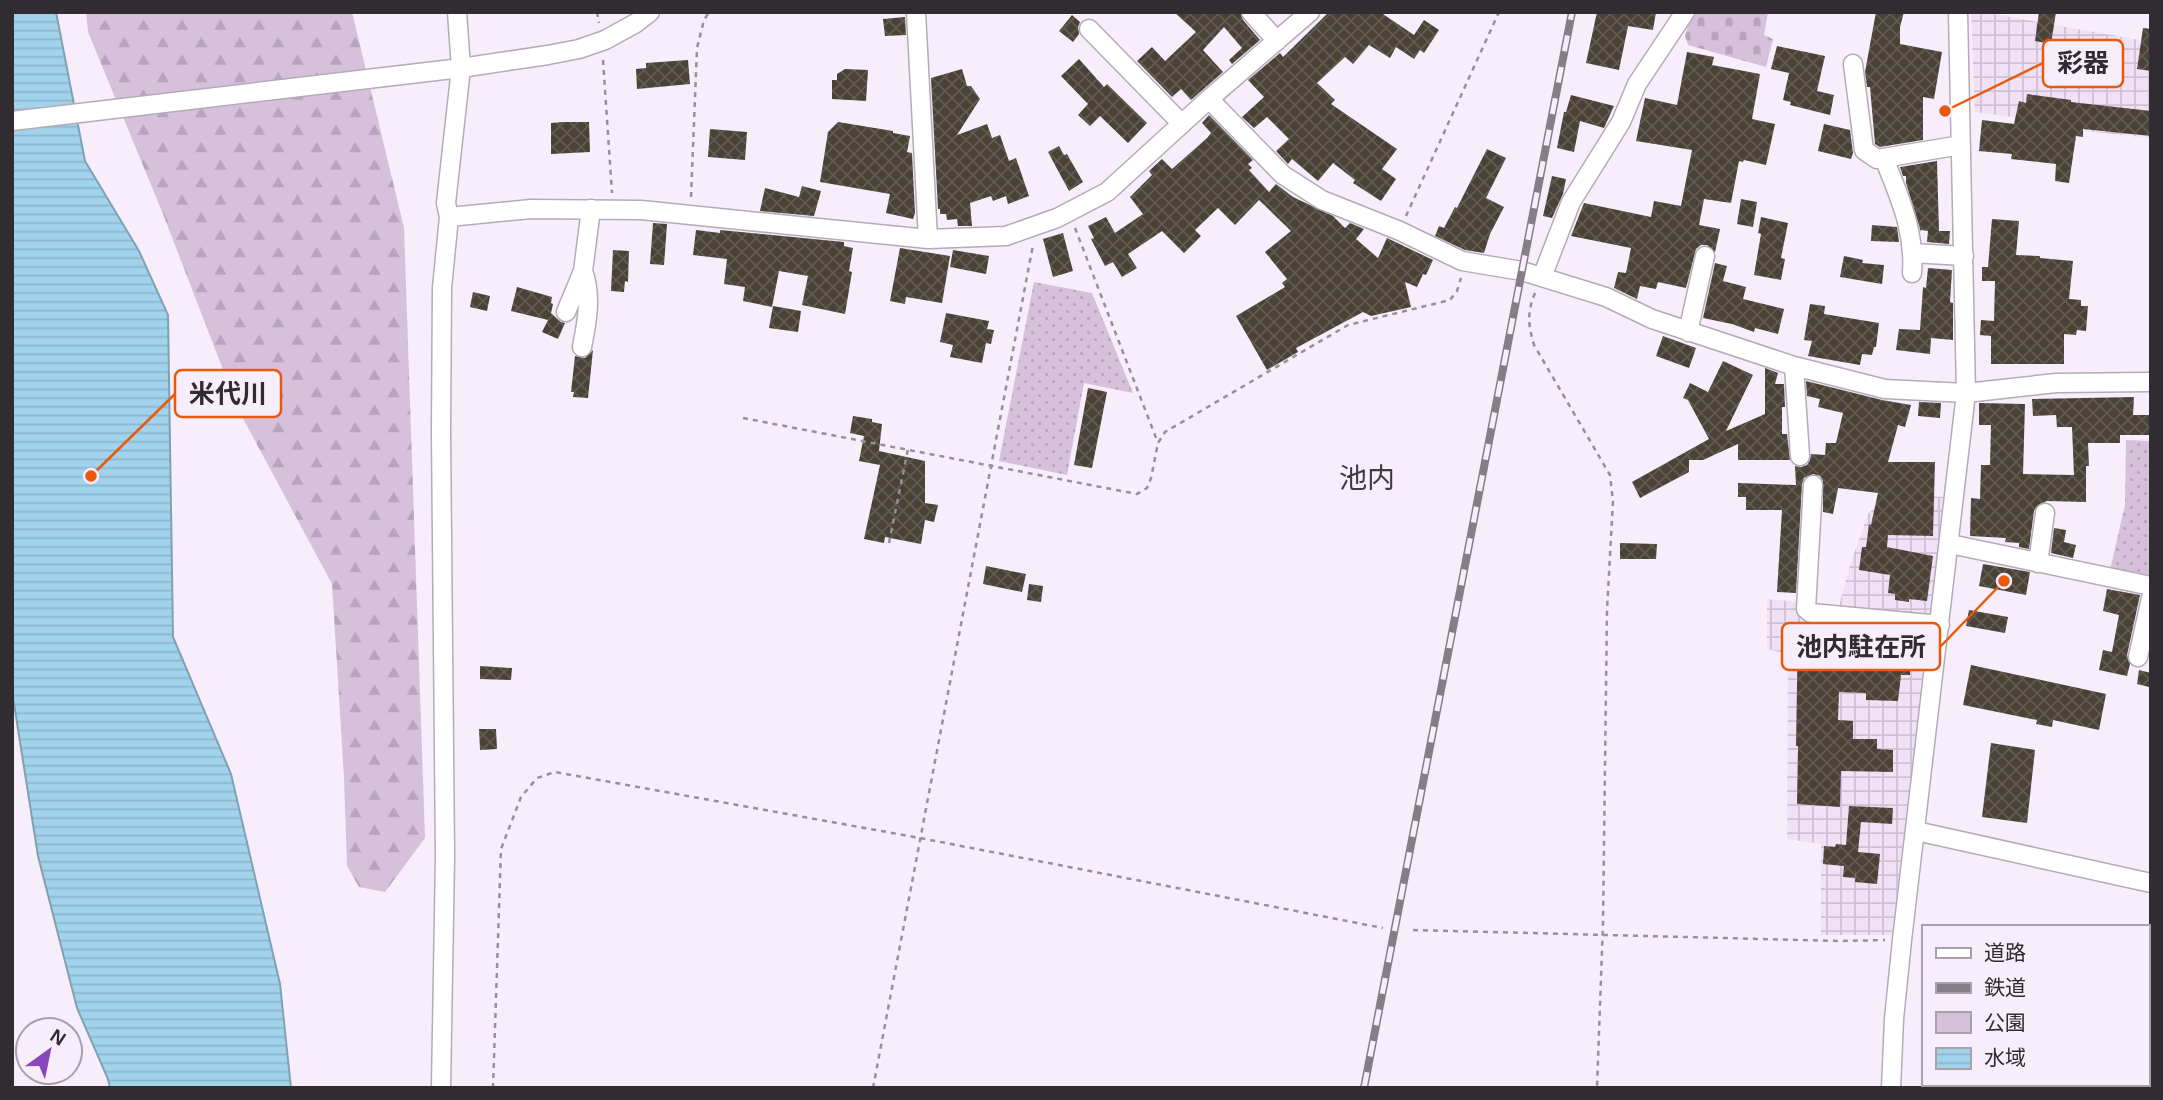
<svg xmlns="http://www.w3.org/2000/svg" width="2163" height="1100" font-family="Helvetica,'Noto Sans JP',sans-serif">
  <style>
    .industrial { fill: url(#industrial-grid) }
    .green { fill: url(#green-dots) }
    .forest { fill: url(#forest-firs) }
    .cemetery { fill: url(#cemetery-stones) }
    .water { fill: url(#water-rules); stroke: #80a1b4; stroke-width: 2 }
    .building { fill: url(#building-cross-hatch) }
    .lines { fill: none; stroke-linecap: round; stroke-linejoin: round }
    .minor-casing { stroke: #b5abb8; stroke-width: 21 }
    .path { stroke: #978f99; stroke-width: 2.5; stroke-dasharray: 5 5; stroke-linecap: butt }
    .minor { stroke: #fff; stroke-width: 18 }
    .rail-casing { stroke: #857e87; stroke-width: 8 }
    .rail { stroke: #f8edfb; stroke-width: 5; stroke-dasharray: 16; stroke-linecap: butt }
    .labels { text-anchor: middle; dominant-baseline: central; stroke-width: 7; stroke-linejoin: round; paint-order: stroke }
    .quarter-label { font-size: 28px; fill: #423944; stroke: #f8edfb }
    .leader { fill: none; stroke: #e8590c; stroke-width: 2.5 }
    .callout-dot { fill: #e8590c; stroke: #f8edfb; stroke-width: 2.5 }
    .callout { fill: #f8edfb; stroke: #e8590c; stroke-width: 2.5 }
    .callout-label { font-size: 26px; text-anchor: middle; font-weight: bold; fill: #302c31 }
  </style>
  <defs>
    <pattern id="industrial-grid" width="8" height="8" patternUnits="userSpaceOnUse" patternTransform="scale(1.75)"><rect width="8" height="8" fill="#f1e1f6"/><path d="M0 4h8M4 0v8" fill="none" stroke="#cfc1d3"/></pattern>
    <pattern id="green-dots" width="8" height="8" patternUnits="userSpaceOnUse" patternTransform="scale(1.75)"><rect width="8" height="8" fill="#d6c0dc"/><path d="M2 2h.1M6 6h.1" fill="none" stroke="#b8a5bd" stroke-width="1.8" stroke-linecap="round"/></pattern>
    <pattern id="forest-firs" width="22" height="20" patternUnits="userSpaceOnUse" patternTransform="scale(1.75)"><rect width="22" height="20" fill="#d6c0dc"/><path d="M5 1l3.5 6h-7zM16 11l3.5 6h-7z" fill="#b8a5bd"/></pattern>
    <pattern id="cemetery-stones" width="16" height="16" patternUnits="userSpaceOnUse" patternTransform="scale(1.75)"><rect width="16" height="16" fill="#d6c0dc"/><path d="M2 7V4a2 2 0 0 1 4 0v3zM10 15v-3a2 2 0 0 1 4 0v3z" fill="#b8a5bd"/></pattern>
    <pattern id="water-rules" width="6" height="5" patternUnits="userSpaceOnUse" patternTransform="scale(1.75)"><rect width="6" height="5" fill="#a2d3ec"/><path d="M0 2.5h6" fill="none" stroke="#8cb5cb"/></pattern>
    <pattern id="building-cross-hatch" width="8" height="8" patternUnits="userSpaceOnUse" patternTransform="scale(1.75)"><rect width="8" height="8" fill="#4a4236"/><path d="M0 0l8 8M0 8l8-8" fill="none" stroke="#625b52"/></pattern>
  </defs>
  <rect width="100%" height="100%" fill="#f8edfb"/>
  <path class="industrial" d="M1971,12H1982L2151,42V138L2085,131L2084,127L1975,112Z
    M1890,493L1944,497L1892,935H1821V844L1787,839L1788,654L1767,649V599L1839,606L1850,565L1868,514Z"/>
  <path class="green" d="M1034,282L1092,293L1133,393L1084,383L1067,475L999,461Z
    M2126,440L2151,441V580L2110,570L2125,505Z"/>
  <path class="forest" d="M86,12H352L404,228L425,838L385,892L359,887L347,866L344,777L332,584L239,411L163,214L88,32Z"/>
  <path class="cemetery" d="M1692,12H1768L1764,35L1773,39L1766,67L1688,45L1685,36Z"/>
  <path class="water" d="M12,12H56L85,161L139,251L168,315L173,637L231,774L280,984L291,1088H110L108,1079L77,1008L38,856L12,691Z"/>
  <path class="building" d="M1174,12H1240L1243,20L1260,40L1232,64L1229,60L1242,48L1224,27L1203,50L1223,72L1191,100L1181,89L1172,97L1137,61L1152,47L1165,61L1196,32Z
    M1329,12H1380L1414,35L1424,20L1439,30L1424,53L1420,50L1414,59L1396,47L1390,58L1369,45L1353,64L1345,57L1317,83L1335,100L1331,104L1397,149L1382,169L1396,179L1381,201L1353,183L1355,180L1333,163L1318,181L1292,159L1288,164L1276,151L1289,139L1267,117L1254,128L1242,117L1264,97L1248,80L1280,53L1283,57Z
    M1597,12H1656L1653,30L1628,26L1619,70L1586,63Z
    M1876,12H1904L1900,27V44L1942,52L1934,99L1923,97V140L1880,147L1875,144L1870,87H1867L1865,72Z
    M2039,12H2056L2051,44L2035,41Z
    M1072,15L1080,22L1078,27L1079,34L1073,42L1059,31Z
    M905,17L906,35L885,36L883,19Z
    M2143,28L2151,29V71L2137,69Z
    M1777,46L1825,56L1817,91L1834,95L1830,115L1790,105L1791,102L1783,100L1789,73L1771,69Z
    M1687,52L1714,57L1712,65L1760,74L1752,119L1775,124L1766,165L1744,160L1743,162L1739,161L1731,203L1704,199L1699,225L1720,229L1715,252L1707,245H1701L1696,249L1686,288L1658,282L1656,289L1640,286L1637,299L1614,288L1618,272L1626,273L1631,248L1571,236L1584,203L1651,217L1654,201L1681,206L1692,150L1636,141L1645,98L1677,105Z
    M1079,59L1104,87L1107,84L1147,123L1128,143L1100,116L1090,126L1078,115L1088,104L1061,76Z
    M688,60L690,84L637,89L636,69L646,68V63Z
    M845,69L868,70L866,101L832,99V80H837V74Z
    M962,69L967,86H971L980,99L957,135L987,124L992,138L1000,135L1009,161L1016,158L1029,196L1008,204L1006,196L993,201L991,196L970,203L972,226H958L957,219L947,220L946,214H940V209H938L931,78Z
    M2027,94L2071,100V102L2151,111V136L2083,129V137L2076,136L2069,183L2055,181L2056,164L2011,159L2012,154L1979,151L1982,120L2014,124L2019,101L2026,103Z
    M1571,95L1614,106L1604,128L1580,121L1574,152L1557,148L1564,112H1566Z
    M1209,115L1253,160L1248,164L1252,168L1249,170L1269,192L1276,184L1293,197L1333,216L1345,228L1350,223L1364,229L1356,239L1378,258L1387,238L1433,260L1426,275L1423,274L1417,287L1405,282L1411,307L1371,316L1363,312L1296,348L1298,352L1267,370L1236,316L1285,287L1282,283L1287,279L1265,252L1291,231L1259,200L1235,225L1218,208L1195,230L1201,236L1184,253L1162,231L1128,254L1137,268L1122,277L1113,262L1105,266L1091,239L1094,238L1088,226L1106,217L1115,233L1143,214L1130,197L1152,175L1149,171L1162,159L1172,169L1207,138L1211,133L1202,123Z
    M563,122H589L590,152L551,154V123Z
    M838,122L893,131V133L910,136L907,152L912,153L915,213L913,219L886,213L890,194L820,182L828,132Z
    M1824,124L1850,130L1853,153L1851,159L1818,151Z
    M710,129L747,132L745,160L708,157Z
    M1059,146L1064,155L1067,154L1083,182L1069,191L1048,152Z
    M1487,149L1506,158L1486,198L1504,207L1490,234L1484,253L1465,250L1435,236L1439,226L1444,228L1455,207L1457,208Z
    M1937,161L1939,231H1950L1949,244L1927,242L1928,231L1921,230V232L1906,183V176H1903L1900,167Z
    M1552,176L1566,179L1563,194L1552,218L1543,216Z
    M802,186L821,191L814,216L760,211L765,188L799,197Z
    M1741,199L1757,202L1753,227L1737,224Z
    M1761,217L1788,223L1781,258L1785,259L1781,280L1754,275L1761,234L1758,233Z
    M1992,219L2019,221L2016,255L2040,256V258L2073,261L2069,299L2081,300V306H2088L2086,331L2077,330L2076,335L2064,334V364H1991V336L1980,335L1981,320L1994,321L1995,281H1982V267H1988Z
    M653,223L667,224L664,265L650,264Z
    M1872,225L1897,227L1899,242L1871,241Z
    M696,230L720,233V230L844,242V246L853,248L849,271L852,272L845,314L802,305L808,276L779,271L772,307L743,301L745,287L724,284L727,259L693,255Z
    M1063,233L1073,271L1053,277L1043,239Z
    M900,248L950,256L942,303L906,297L905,304L890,301Z
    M613,250L629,251L628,282L625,281L624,292L611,291Z
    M953,250L989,256L986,274L950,267Z
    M1844,256L1863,260L1862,263L1884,265L1882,284L1840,277Z
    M1715,263L1727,266L1723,281L1746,287L1743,299L1784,309L1778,334L1755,328L1754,332L1732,324L1703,318Z
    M1928,268L1952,270L1950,302L1953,303V340L1931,338L1930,354L1896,350L1899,329L1920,330L1923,287L1926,288Z
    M517,287L552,297L551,303L553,304L551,313L561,322L565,323L558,339L542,332L548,320L511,311Z
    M473,292L490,296L487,311L470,307Z
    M1810,304L1825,306L1824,314L1879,323L1876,347H1874L1872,355L1862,354L1860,365L1808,356L1812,341L1804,340Z
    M773,306L801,311L798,332L769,328Z
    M946,313L989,321L987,329L994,330L991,344L986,343L982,363L950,357L953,345L940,342Z
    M1663,336L1696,348L1689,368L1656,356Z
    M593,350L588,398L573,397L574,392H571L575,356L585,358Z
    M1723,361L1753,375L1726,431L1765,414V368L1778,373L1775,384H1784L1785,407H1782V434H1787L1790,460H1738V444L1703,460H1689V472L1640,498L1632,482L1709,439L1688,400L1683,398L1690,383L1708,392Z
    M1806,381L1882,400L1911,405L1905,427L1898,425L1888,462H1935L1933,536L1888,535L1887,547L1933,556L1927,601L1909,599V602L1895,600V594L1888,593L1890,575L1859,570L1862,547H1866L1869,524L1871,525L1878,493L1838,488L1833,514L1823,512V481L1820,476L1813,474L1804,478L1802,484L1796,593L1777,592L1782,510H1746V497H1738V483L1796,485L1795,466L1801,467L1807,465L1810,460L1811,454L1825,455L1826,443H1836L1843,413L1818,407L1820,399L1807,396Z
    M1088,388L1107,392L1092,468L1074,465Z
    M2134,397L2133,415H2151V435H2120V443H2088L2089,466H2086V502L2047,501L2037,506L2034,511L2029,549L2019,547V543L2005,542L2006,538L1970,536L1971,498L1980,499L1981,465H1990L1991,425H1979V403L2025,404L2023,474L2074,475L2072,427H2057L2056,415L2033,416L2032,399Z
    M1919,402L1941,403L1940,418L1918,416Z
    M853,416L872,419V422L882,424L879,451L925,461V503L938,505L934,522L925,520L921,544L885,537L884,543L864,539L880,465L859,461L864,436L850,433Z
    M2054,528L2066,530L2064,542L2076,545L2073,558L2051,553Z
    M1620,543L1657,544L1656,559H1620Z
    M1983,564L2030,572L2026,595L1979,586Z
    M986,566L1026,574L1022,592L983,584Z
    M1029,584L1043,586L1041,602L1027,600Z
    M2107,589L2140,595L2127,655L2130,664L2127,676L2099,670L2103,650L2112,652L2119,615L2103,611Z
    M1969,610L2008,617L2005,633L1966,626Z
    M1798,624L1879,631V641L1911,642L1910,675H1901L1898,701L1866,700V693L1839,692L1838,720L1853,721V739H1877V749L1893,750V772L1841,771L1840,807L1797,804L1798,746H1796Z
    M1971,665L2106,694L2099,730L2053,720L2052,727L2036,724L2037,720L1963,705Z
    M480,666L512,668L511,680L480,679Z
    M2139,670L2151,673L2149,687L2137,684Z
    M479,729H496L497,749L480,750Z
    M1991,743L2035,750L2027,823L1982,817Z
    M1849,806L1893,808L1892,824L1861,822L1858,852L1880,854L1877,884L1855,882L1856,867L1855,878L1843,877L1844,866L1823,864L1824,846L1835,847L1836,844L1846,845Z"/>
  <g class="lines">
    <g class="minor-casing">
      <path id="minor" d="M916,12L928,239
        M1251,12L1277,41
        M1089,29L1182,124
        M1853,64L1864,150L1877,159L1961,145
        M1209,99L1283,175L1322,200L1400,231L1462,261L1522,271L1606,297L1652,319L1794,366L1885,389L1966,393L2056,383L2151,382
        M12,121L461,68L548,55L579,49L605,40L636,23L650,12
        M1884,158C1899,197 1915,229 1912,273
        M449,217L531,209L641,210L928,239L1006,236L1057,218L1107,192L1209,99L1310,12
        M1912,253L1964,256
        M1542,277L1571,202L1621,122L1637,84L1685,12
        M566,312L583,271L591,209
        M1688,332L1705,256
        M582,347C587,322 592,295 583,271
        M1794,366L1800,456
        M1813,485L1806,609L1811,613L1940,625
        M1950,544L2151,586
        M2038,563L2045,513
        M2138,657L2151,598
        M1916,831L2151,883
        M441,1088L445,857L441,431L442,288L449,217L446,203L461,68L457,12
        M1891,1088L1894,1019L1902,940L1966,393L1958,12"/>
    </g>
    <path class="path" d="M597,12L599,23
      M603,60L612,193
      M691,197L697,48L704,20L709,12
      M1406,216L1499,12
      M1075,228L1158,443
      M1535,293C1527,312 1528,325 1534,345L1610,475L1613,501L1607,610L1603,923L1597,1088
      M743,418L1137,494L1147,488L1151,478L1158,443L1165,432L1348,325L1450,300L1457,291L1461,278
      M889,543L908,449
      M1413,930L1840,941L1885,940
      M493,1088L501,849L521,797L537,778L555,772L920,838L1383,928
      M873,1088L1033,245"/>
    <use href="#minor" class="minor"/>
    <g class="rail-casing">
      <path id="rail" d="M1364,1088L1572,12"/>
    </g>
    <use href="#rail" class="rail"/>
  </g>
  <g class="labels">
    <g class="quarter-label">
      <text x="1367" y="478">池内</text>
    </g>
  </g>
  <path class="leader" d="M1945 111L2043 63M91 476L175 394M2004 581L1940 647"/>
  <g class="callout-dot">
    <circle cx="1945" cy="111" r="7"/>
    <circle cx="91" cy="476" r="7"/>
    <circle cx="2004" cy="581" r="7"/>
  </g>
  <g class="callout">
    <rect x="2043" y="40" width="80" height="47" rx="7"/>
    <rect x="175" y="370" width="106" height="47" rx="7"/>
    <rect x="1782" y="623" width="158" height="47" rx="7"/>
  </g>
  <g class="callout-label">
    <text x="2083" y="72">彩器</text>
    <text x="228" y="403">米代川</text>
    <text x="1861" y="656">池内駐在所</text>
  </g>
  <rect width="2163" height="1100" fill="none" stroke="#302c31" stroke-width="28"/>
  <rect x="1922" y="925" width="228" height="161" fill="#f8edfb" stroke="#a8a0aa" stroke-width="2"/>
  <rect x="1936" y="948" width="35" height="10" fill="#ffffff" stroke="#a8a0aa" stroke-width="2"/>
  <text x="1984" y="960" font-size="21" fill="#302c31">道路</text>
  <rect x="1936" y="983" width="35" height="10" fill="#857e87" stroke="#a8a0aa" stroke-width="2"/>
  <text x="1984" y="995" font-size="21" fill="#302c31">鉄道</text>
  <rect x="1936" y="1012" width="35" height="21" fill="#d6c0dc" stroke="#a8a0aa" stroke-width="2"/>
  <text x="1984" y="1030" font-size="21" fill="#302c31">公園</text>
  <rect x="1936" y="1048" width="35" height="21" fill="url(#water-rules)" stroke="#a8a0aa" stroke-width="2"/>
  <text x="1984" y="1065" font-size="21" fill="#302c31">水域</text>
  <g transform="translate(49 1051) rotate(33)"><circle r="33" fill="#f8edfb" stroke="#a8a0aa" stroke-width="2"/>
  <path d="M0-5L12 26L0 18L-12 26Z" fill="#8848bd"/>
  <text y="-10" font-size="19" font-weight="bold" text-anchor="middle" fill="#302c31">N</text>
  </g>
</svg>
